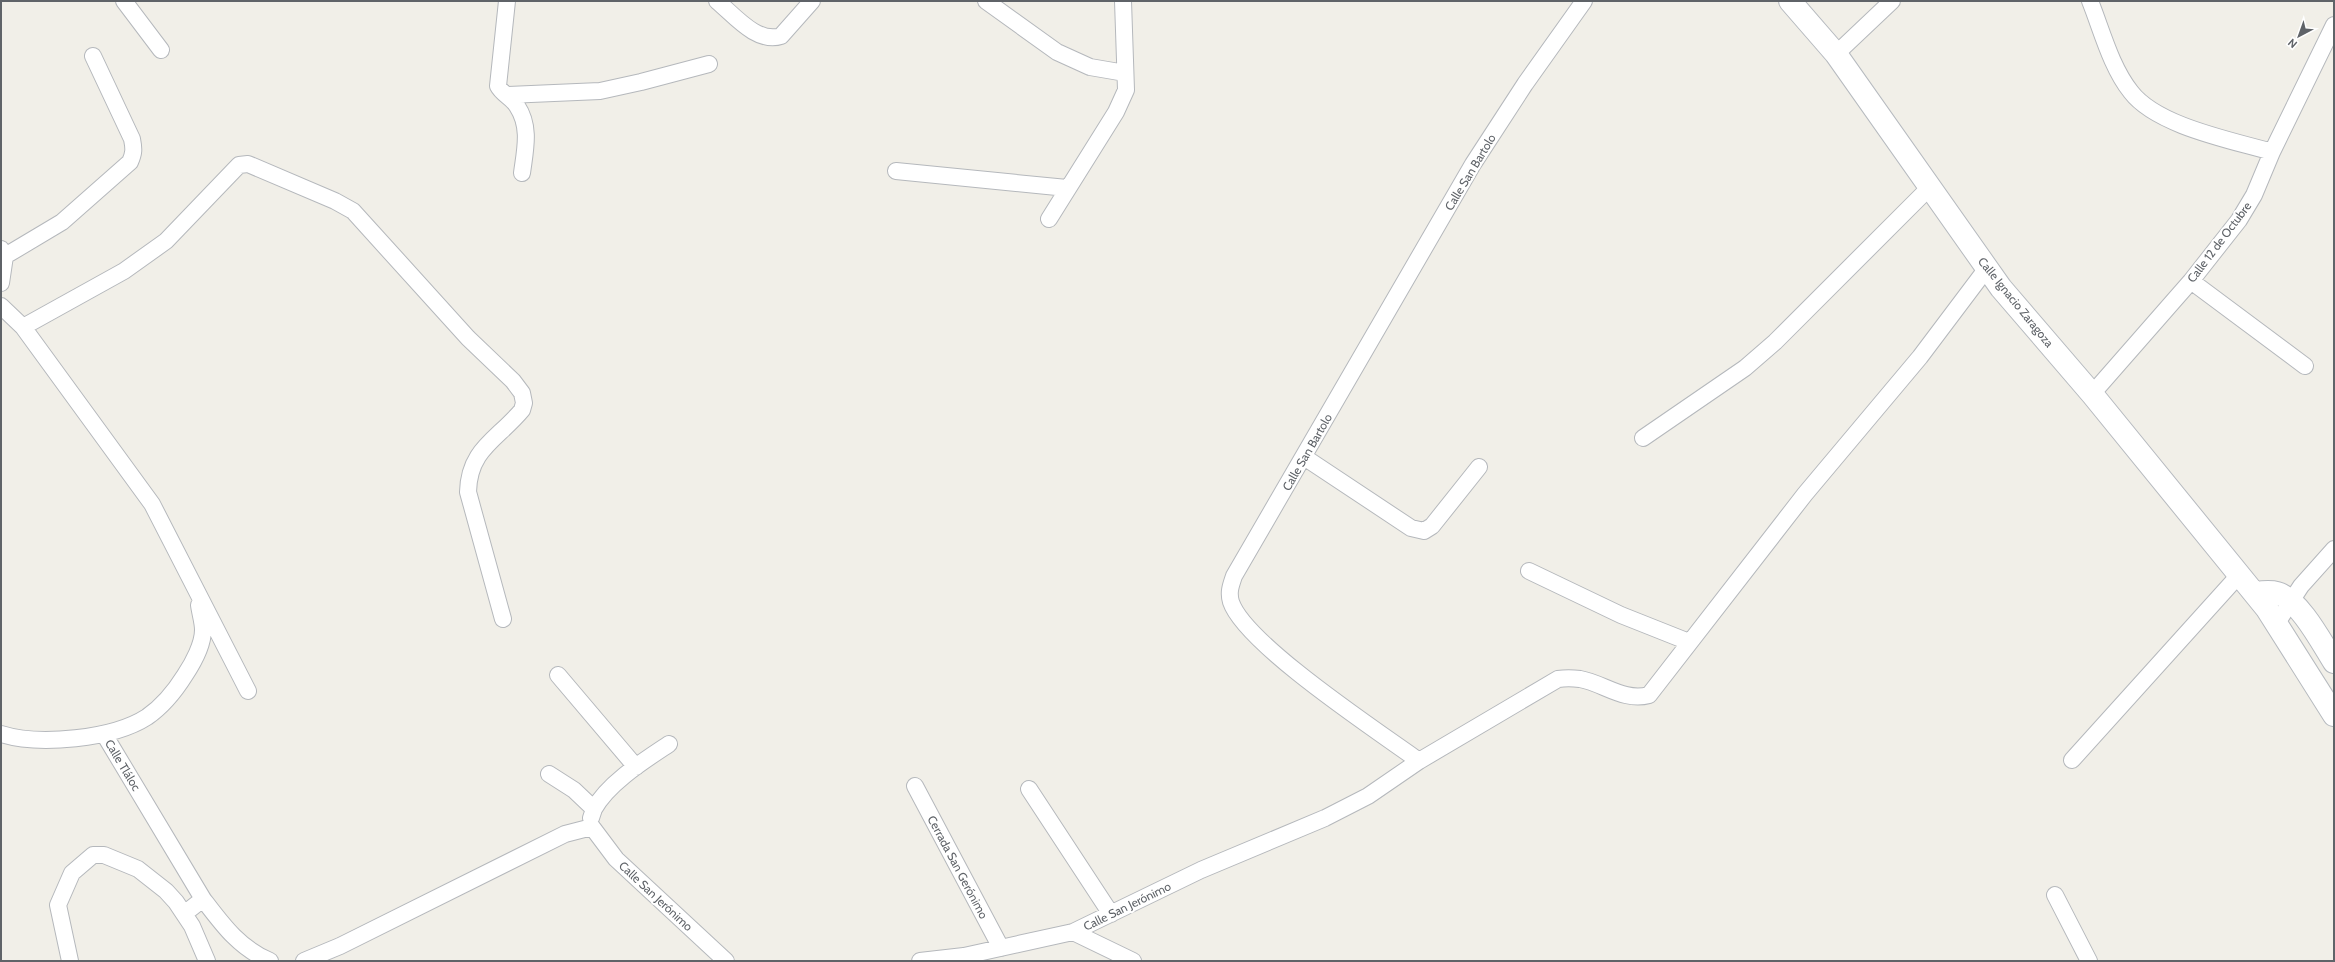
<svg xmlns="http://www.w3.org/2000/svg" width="2335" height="962" font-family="Cabin,sans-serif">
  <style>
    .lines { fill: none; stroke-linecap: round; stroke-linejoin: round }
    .street-casing { stroke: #b5b8bc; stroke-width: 18 }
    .secondary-casing { stroke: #b6babf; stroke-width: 24 }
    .street { stroke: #fff; stroke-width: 16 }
    .secondary { stroke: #fff; stroke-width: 22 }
    .labels { text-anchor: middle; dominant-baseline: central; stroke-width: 4; stroke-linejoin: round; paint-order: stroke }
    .street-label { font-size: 12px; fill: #5f6368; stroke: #fff }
  </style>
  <rect width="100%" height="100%" fill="#f1efe8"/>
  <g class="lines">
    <g class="street-casing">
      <path id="street" d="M124,1L161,50
        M507,1L498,86C502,94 512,98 517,106C531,127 525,150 522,173
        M717,1C734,15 757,44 781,36L812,1
        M986,1L1057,52L1090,67L1125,73
        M2090,1C2102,31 2111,67 2131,92C2157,126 2231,140 2272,152
        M1836,54L1892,1
        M507,95L600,91L641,82L709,64
        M896,171L1067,188
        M1049,219L1116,112L1126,90L1123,1
        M1,249L5,256L1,283
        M5,256L62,222L130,162C134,153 134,149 132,139L93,56
        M2191,281L2305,366
        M1,306L23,327L152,504L248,691
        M23,327L124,271L166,241L239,165L248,164L335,201L353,211L468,338L513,381L522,393L524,403L522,410C497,440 469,449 468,492L503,619
        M2092,394L2191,281L2239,220L2254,195L2272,152L2334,25
        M1643,438L1745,368L1775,342L1931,186
        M1304,457L1411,528L1424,531L1432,526L1479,467
        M1529,571L1621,615L1689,642
        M2277,623L2301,586L2334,549
        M558,675L636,767
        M1,734C39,746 113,739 147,717C163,706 175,691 185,675C193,663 203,644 203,630C203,622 200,613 199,605
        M104,734L203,899L184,914
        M2072,760L2239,575
        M1419,761C1379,732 1245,644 1231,602C1228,592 1231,585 1234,576L1473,164L1525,84L1584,1
        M549,774L574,790L594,809L591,818
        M915,786L1001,948
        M1029,789L1111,914
        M594,809C608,783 645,760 669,744
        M592,827L616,859L726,961
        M2055,895L2089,961
        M203,899C222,924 239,948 270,961
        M1073,932L1133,961
        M70,961L58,905L72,873L93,855H104L138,869L166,891L176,902L192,926L207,961
        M304,961L340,946L565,834L592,827
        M920,961L964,956L1073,932L1201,870L1325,818L1368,796L1419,761L1558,679C1565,678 1572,678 1580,679C1603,683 1624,702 1649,695L1805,494L1920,357L1987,268"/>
    </g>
    <g class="secondary-casing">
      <path id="secondary" d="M1790,1L1836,54L2001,288L2092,394L2267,609L2334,715
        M2255,593C2263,592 2270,591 2277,593C2299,599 2322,643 2334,662"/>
    </g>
    <use href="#street" class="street"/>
    <use href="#secondary" class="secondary"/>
  </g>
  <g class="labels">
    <g class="street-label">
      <text transform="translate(1470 172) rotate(-59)">Calle San Bartolo</text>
      <text transform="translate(2219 242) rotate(-53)">Calle 12 de Octubre</text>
      <text transform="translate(2016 302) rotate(51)">Calle Ignacio Zaragoza</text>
      <text transform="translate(1307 452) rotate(-60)">Calle San Bartolo</text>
      <text transform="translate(123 765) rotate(59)">Calle Tláloc</text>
      <text transform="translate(958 867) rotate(62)">Cerrada San Gerónimo</text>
      <text transform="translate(656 896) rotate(43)">Calle San Jerónimo</text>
      <text transform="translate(1127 906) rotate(-26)">Calle San Jerónimo</text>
    </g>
  </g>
  <rect width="2335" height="962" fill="none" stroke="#5f6368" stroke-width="4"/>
  <g transform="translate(2299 36) rotate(221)" stroke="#ffffff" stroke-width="3" paint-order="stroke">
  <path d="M0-3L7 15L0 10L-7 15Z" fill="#5f6368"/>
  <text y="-6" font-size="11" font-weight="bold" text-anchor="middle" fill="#5f6368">N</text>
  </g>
</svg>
